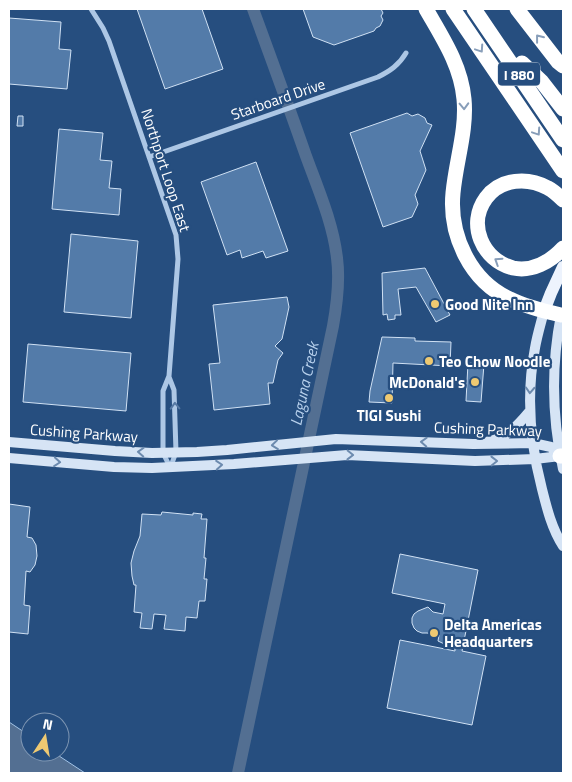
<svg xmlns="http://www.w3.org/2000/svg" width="572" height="782" viewBox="0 0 572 782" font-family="'Titillium Web',sans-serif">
  <rect width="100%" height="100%" fill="#264e7f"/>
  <path fill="#536f92" stroke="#a1c2e6" d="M9,722L30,736V752H53L85,773H9Z"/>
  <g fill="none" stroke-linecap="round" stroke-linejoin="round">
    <path stroke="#536f92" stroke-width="12" d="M238,773L333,326C337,304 340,281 337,258C333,223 318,189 306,156C289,107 271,58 253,9"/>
  </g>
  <path fill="#537ba9" stroke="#d0e1f4" d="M137,9H202L223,69L165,89Z
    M303,9H381L383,13L381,16L383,20L380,26L376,28L374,31L334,45L313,37Z
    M9,18L61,22L59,49L71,50L67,89L9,84Z
    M407,113L412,116L418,114L425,118L427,123L432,125L420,151L426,170L415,195L418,204L412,217L383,227L350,133Z
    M18,116H23V126H17Z
    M59,129L103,133L100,160L112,161L109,188L121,189L119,215L52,209Z
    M256,162L288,251L266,258L263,251L242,258L240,250L227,255L201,182Z
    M71,234L138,241L131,318L64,312Z
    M425,268L450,315L436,322L416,287L398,289L401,315H395V319L388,320L387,314L383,315L382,273Z
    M287,297L289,307L282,339L275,346L283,353L278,360L273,383H268L270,404L214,410L209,364L220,363L213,305Z
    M382,337L415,338V341L451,342L450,366L393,363L392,403L369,402L370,391Z
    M28,344L131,353L126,411L23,402Z
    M468,363L484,364L481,402L466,401Z
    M9,504L30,507L27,537L32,538L36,545L37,556L35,565L30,572L26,571L24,605L30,606L28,634L9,632Z
    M162,512L193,515V513L202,514L201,519H207L204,558H206L204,579H207L205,601H199L197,618L186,617L185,631L164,629L166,615L154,614L152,629L140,628L142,613L134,612L136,585H134L132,576L131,563L134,551L140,536L142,514L161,515Z
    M400,554L478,570L462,651L486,656L472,725L387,708L400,640L455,651V649L438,641L439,635L427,633H422L417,631L414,628L412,623V618L414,614L418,611L428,607L433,612L443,614L445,604L392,593Z"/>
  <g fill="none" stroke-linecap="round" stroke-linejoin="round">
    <path stroke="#adc7e5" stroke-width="5" d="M91,9L103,28L109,41L176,235L178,259L169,376L163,391V453L170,467
      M149,157L378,77C390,71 399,65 406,53
      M169,377L174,390L176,452L171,466"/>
    <path stroke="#d6e4f5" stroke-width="10" d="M544,311C541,323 537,336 535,348C526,395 530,443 542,489C547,509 552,529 563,546
      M561,315C551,366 552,418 563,469
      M489,441C507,438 518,425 529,412
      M9,442L115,451L152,453L197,452L227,450L336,439L473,444L533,443L551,447L560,456
      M9,458L114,467L152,468L234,464L347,455L475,461L535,459L560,456"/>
    <path stroke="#edf3fd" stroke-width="12" d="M544,311L551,293L563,267"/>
    <path stroke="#fff" stroke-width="15" d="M426,9C442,37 461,65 464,99C467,130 456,161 453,193C449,235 470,281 510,299C526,307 543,311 561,315
      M453,9L563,171
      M474,9L563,140
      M517,9L558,62L563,66
      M522,63L542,82L563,109
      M563,200C559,196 554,191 548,188C528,177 501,178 486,198C467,224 482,260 513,268C532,272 550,262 563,248
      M560,456H563"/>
  </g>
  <defs><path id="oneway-chevron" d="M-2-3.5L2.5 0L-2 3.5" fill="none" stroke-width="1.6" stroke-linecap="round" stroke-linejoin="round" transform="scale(1.25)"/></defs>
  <g stroke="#889eb9">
    <use href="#oneway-chevron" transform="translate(539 38) rotate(-128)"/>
    <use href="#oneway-chevron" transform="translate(480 49) rotate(56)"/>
    <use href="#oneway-chevron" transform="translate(464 106) rotate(88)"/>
    <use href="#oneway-chevron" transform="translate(537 132) rotate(56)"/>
    <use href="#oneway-chevron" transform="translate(498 261) rotate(-147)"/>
  </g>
  <g stroke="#6c8aae">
    <use href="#oneway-chevron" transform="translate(530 390) rotate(93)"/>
    <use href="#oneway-chevron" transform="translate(424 442) rotate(-177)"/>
    <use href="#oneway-chevron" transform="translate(275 445) rotate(174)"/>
    <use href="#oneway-chevron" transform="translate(141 452) rotate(-177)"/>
    <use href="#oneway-chevron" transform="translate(350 455) rotate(1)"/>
    <use href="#oneway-chevron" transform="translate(494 461) rotate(-1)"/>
    <use href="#oneway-chevron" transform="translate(57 462) rotate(5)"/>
    <use href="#oneway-chevron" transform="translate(219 465) rotate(-4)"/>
  </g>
  <use stroke="#5578a3" href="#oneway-chevron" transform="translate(175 406) rotate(-92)"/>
  <g fill="#eec972" stroke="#264e7f" stroke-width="2">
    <circle cx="435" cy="304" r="5"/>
    <circle cx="429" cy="361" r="5"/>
    <circle cx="475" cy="382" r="5"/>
    <circle cx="389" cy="398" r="5"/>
    <circle cx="434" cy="633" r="5"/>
  </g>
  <g text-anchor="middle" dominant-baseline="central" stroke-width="4.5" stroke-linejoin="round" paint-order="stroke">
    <rect fill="#264e7f" stroke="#becad9" stroke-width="1" x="498" y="62.5" width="42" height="23" rx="4"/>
    <g font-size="14" font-weight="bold" fill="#fff">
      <text x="519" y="74">I 880</text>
    </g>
    <g font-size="15" fill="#fff" stroke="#264e7f">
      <text transform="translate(278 99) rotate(-19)">Starboard Drive</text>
      <text transform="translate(166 170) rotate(72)">Northport Loop East</text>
      <text transform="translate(488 429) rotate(2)">Cushing Parkway</text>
      <text transform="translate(84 433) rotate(4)">Cushing Parkway</text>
    </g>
    <g font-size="15" font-weight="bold" fill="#fff" stroke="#264e7f" text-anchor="start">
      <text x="445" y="304">Good Nite Inn</text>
      <text x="439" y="361">Teo Chow Noodle</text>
      <text x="465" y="382" text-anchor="end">McDonald's</text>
      <text x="389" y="415" text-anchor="middle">TIGI Sushi</text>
      <text x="444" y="624">Delta Americas<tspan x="444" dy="17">Headquarters</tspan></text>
    </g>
    <g font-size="16" font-style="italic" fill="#b8d1ed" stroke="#264e7f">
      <text transform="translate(304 384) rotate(-78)">Laguna Creek</text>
    </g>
  </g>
  <rect width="572" height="782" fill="none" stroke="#ffffff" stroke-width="20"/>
  <g transform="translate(45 737) rotate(12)"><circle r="24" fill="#264e7f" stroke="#7d95b2"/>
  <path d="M0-4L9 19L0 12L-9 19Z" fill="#eec972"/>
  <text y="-8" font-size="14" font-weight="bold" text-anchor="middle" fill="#ffffff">N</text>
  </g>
</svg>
